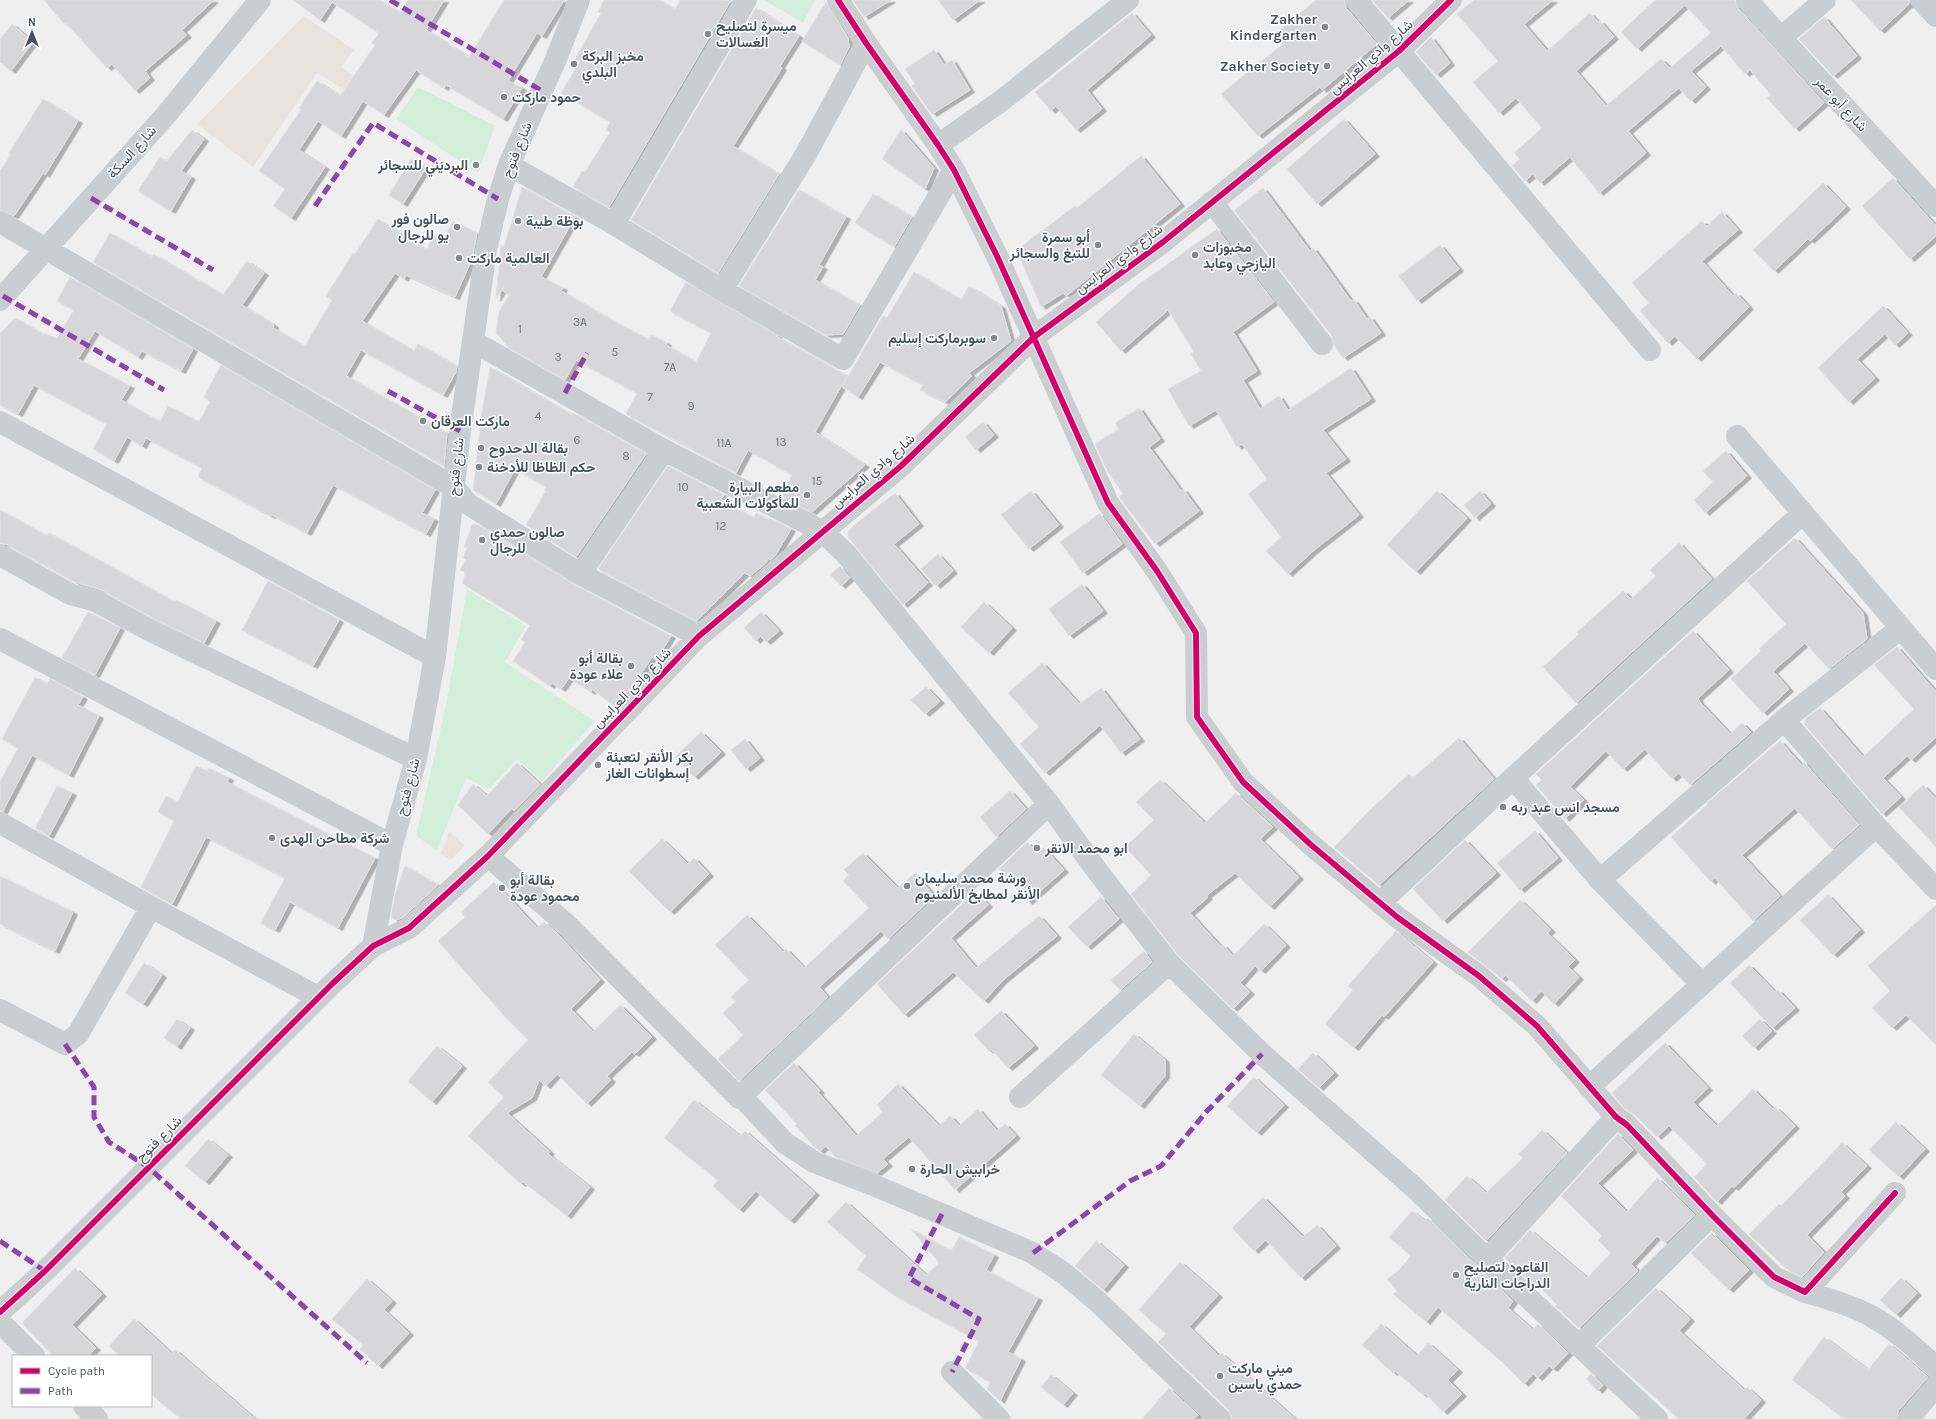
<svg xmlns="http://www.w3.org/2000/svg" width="1936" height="1419" viewBox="0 0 1936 1419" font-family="Karla,Vazirmatn,sans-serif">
  <defs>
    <filter id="shadow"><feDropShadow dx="4.5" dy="2.5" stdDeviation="0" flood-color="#0004"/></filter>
  </defs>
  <rect width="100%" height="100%" fill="#f0efef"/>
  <path fill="#d3efdc" d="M764,0H815L803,23Z
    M418,87L495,126L478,173L396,119Z
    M467,589L526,626L505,662L595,721L542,781L517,759L489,789L466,778L437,850L416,836L446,705Z"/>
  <path fill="#e7e4de" d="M304,16L354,50L341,67L354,76L345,90L317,73L253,167L197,124Z
    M449,831L465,846L450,860L441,854Z"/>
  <path fill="#d7d7d9" stroke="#e1e1e2" filter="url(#shadow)" d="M44,0H214L182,30L187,35L145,71L150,78L135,91L112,64L107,68L66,23L64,24Z
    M293,0H379L400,13L408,0H444L426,30L469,57L504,0H564L542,36L537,33L508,81L522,88L503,119L446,85L444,88L416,70L384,115L363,101L341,136L318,121L299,150L325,167L291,218L273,206L285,189L259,171L301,110L299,108L317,81L340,96L375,45L372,43L379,33L332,2L320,20Z
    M604,0H659L675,9L680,0H731L609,207L573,187L582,171L585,172L610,132L606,130L610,122L561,93L580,61L575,59L601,13L598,12Z
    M853,0H891L864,17Z
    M938,0H980L953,20Z
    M1316,0H1344L1346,8L1377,44L1322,90L1320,87L1258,136L1221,94L1283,44L1275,34Z
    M1372,0H1409L1388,18Z
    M1474,0H1553L1524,24L1547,51L1590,13L1598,22L1600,21L1614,37L1576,71L1606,106L1661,59L1670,68L1711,33L1685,5L1637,49L1621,32L1655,0H1735L1738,8L1824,103L1795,129L1767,98L1771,95L1750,70L1745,74L1721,46L1691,71L1706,87L1691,101L1679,88L1628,131L1646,153L1599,193L1570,157L1540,183L1533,174L1525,181L1512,166L1520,159L1514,153L1542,128L1516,98L1499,113L1473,82L1498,61L1457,14Z
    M1851,0H1909V4L1880,31Z
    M826,2L848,38L849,47L840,65L802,41Z
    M756,8L799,36L780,66L782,68L733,146L779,174L718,273L631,220Z
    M1132,13L1151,35L1087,90L1102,109L1076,130L1056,106L1051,111L1035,92Z
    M1824,17L1857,56L1833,76L1799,39Z
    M12,24L33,42L11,71L0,62V39Z
    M1431,37L1450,63L1436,75L1416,52Z
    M934,50L944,65L952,60L970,90L932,114L912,86L915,84L905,69Z
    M43,99L78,121L45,175L43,173L14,216L0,210V171L11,154L9,153Z
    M1344,119L1375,154L1317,204L1287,169Z
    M192,130L204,139L181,171L191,177L171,211L138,191L160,157L167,161Z
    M901,130L934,168L925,189L882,159Z
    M1141,156L1180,204L1066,296L1063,293L1041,307L1018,253L1022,246L1075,206L1077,208Z
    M411,159L426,168L403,204L389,195Z
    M1893,178L1936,226V236L1910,259L1862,206Z
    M1823,183L1846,207L1810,241L1808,239L1774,271L1753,250Z
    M522,187L575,217L541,277L563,288L561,291L617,323L649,340L651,335L667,343L666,345L696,362L711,333L670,311L686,282L778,336H776L847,376L815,432L865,465L812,512L781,496L792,475L748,450L736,473L626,414L637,393L576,360L565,380L509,348L496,333L499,312L509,295L503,291L504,286L496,299L501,245L504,247Z
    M1263,188L1310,251L1313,248L1351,301L1354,300L1367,319L1370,317L1381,333L1343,358L1334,345L1332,336L1234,210Z
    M799,190L846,217L819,265L823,267L815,280L860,305L843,334L826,335L739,286Z
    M873,194L912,217L894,247L855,223Z
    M1722,212L1738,230L1702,261L1733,296L1736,293L1749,307L1697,359L1675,336L1668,343L1640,311L1649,303L1632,283L1702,221L1707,226Z
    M378,219L427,250L433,234L444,239L453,221L477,233L472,259L455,297L406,275L404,279L395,273L362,321L414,351L418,344L457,366L456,372L443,395L361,350L346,376L447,433L444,466L93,262L110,233L152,257L153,254L223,295L247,261L264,273L242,305L274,325L273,328L305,346L332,300L326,296L353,253L355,254Z
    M1217,229L1274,302L1233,332L1257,371L1243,380L1260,409L1279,396L1288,410L1351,368L1371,399L1323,430L1346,459L1326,473L1359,515L1313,551L1288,574L1266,551L1281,537L1248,494L1267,479L1242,444L1237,447L1216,410L1189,426L1168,389L1201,371L1191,354L1194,352L1168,310L1121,351L1096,322L1138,285Z
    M1440,245L1459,269L1417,301L1399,276Z
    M914,272L961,300L969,286L1001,306L1011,341L969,373L972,376L945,402L920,390L923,385L880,362L858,397L842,387L883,316L887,318Z
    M70,277L193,349L181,371L142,351L138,357L95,331L78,359L130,386L121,400L160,422L168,406L199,422L210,402L204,397L221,365L435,490L422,513L434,519L426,534L333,485L307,533L272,515L271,516L198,477L202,468L146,438L142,446L127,437L114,461L93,449L107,424L34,385L18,414L0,405V333L15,318L44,335L45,333L56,339L74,310L57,301Z
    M1883,306L1908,333L1895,345L1885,334L1857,359L1875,378L1849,402L1818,368Z
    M490,367L572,415L573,413L646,454L576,557L526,525L546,491L544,490L546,487L515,469L496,504L473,490L482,411Z
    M1139,408L1160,439L1149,447L1181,491L1183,489L1199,511L1155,544L1120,498V496L1123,494L1107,470L1095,444L1119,429L1115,423Z
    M983,422L994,435L976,450L965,437Z
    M1726,451L1747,476L1705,513L1694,500L1713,482L1703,471Z
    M668,466L724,495L721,499L753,518L756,513L768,520L769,518L791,529L775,556L770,560L769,558L765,564L750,576L745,573L697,621L598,569Z
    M1031,491L1059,525L1029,549L1001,515Z
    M1437,491L1467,518L1416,572L1387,545Z
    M1480,491L1491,504L1475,518L1464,505Z
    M895,493L919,524L894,544L928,583L903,605L848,537V532L853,526Z
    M0,510L47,536L49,533L175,602L176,600L216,621L204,643L155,619L102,590L75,582L6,544L0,543Z
    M1100,513L1122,544L1083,573L1060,542Z
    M476,524L574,585L671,636L656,660L652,657L632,687L614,706L592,689L591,692L569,678L561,689L552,683L550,686L513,661L525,642L521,640L530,625L462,583L466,572L460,570L466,559L463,558L467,548L464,547L472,525Z
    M1795,538L1863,613L1867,639L1829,669L1805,643L1773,671L1789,689L1763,713L1731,679L1761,651L1759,649L1786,624L1747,581Z
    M1679,543L1712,579L1576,703L1543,667L1579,634L1577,632L1623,591L1631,599L1656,576L1650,570Z
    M938,554L953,571L936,586L921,569Z
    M840,566L850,578L841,586L830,575Z
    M268,581L339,620L313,666L242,630Z
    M1082,584L1103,611L1069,636L1049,609Z
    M984,602L1012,628L989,653L961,627Z
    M88,612L120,628L95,675L62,658Z
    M761,612L779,631L766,642L760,636L756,641L744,628Z
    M1693,631L1729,670L1698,698L1699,701L1730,734L1742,723L1751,732L1690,785L1679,773L1672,779L1645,749L1623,769L1606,751L1570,787L1584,800L1565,819L1536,785L1542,780L1536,774Z
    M1897,647L1936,692V737L1911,760L1907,756L1883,778L1901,797L1882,814L1805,725V719L1820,708L1863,757L1914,709L1874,665Z
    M1042,663L1079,704L1101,688L1140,739L1121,753L1100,725L1045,773L1020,744L1039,727L1008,693Z
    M35,677L47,684L50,679L83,697L78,705L99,716L69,775L32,755L3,811H0V782L18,748L2,739Z
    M926,687L940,701L925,714L911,700Z
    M701,732L721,752L694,777L675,757Z
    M1459,738L1494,779L1379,885L1334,847L1371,809L1409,774L1413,778Z
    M745,739L760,758L746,769L731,750Z
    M1780,741L1803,767V761L1859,825L1832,849L1795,808L1742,855L1780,896L1753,921L1715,878L1711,882L1671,837L1708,804L1707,803Z
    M517,763L540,784L514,811L512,808L488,834L458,805L473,784L487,796Z
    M196,766L207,771L209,768L229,778L227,782L375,858L338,928L290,902L275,930L261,923L285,878L206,837L172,904L141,887L174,821L158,812L166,796L178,802Z
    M1160,780L1205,823L1236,793L1273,827L1260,839L1299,877L1270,907L1235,873L1206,896L1208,897L1190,913L1221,947L1223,945L1233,956L1264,924L1286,945L1261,971L1255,966L1240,983L1250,992L1233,1009L1178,955L1131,894L1151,875L1125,847L1154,820L1136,802Z
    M1923,785L1936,799V847L1899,807Z
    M57,786L72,793L49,836L35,828Z
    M1010,791L1026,809L996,837L980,817Z
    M1535,831L1558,858L1520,890L1497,863Z
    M662,839L688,864L694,858L709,874L670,912L629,871Z
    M1465,840L1496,873L1443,921L1413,889Z
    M1027,842L1037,853L1044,848L1064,870L1028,902L999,869Z
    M863,853L898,888L915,873L934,896L888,939L881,931L819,987L828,997L739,1081L718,1059L743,1035L723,1013L736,1001L731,997L749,980L715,945L747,915L783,952L786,949L804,968L869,908L843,881L849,875L844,870Z
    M405,866L438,885L402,918L396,920L391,917L395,895Z
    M0,876L73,912L55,951L0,924Z
    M494,882L537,928L544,922L557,933L600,980L571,1009L593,1032L620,1005L652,1037L635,1054L632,1052L607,1076L611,1080L587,1104L557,1074L546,1086L539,1080L532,1098L507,1113L550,1152L548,1154L590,1187L567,1216L523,1182L521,1184L468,1136L504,1097L488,1082L528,1040L506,1018L438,941L465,917L461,912Z
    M976,891L988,905L951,938L976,968L1039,916L1057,936L1003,980L984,1001L953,972L904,1015L877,984Z
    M1828,895L1860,930L1833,955L1800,920Z
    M1101,897L1119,919L1087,947L1068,927Z
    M1520,900L1551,930L1547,933L1575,960L1568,967L1579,977L1554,1004L1541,991L1532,1001L1505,975L1502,979L1468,952Z
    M1936,905V1045L1906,1015L1892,1028L1872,1008L1890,991L1868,966Z
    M1396,931L1433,962L1384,1017L1382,1015L1354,1048L1325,1024L1353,990L1348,986Z
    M1144,951L1152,962L1120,990L1111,980Z
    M144,963L162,975L143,1004L125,993Z
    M1749,965L1775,992L1778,990L1795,1008L1772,1028L1730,983Z
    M1001,1011L1034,1046L1008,1068L991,1049L989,1051L974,1035Z
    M177,1019L190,1028L177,1047L164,1038Z
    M1760,1019L1772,1031L1754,1048L1742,1036Z
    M1134,1034L1165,1060V1076L1140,1106L1101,1075Z
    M1665,1043L1708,1088L1693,1102L1717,1126L1753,1089L1773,1109L1775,1107L1795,1126L1734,1188L1732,1186L1717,1202L1694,1177L1707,1164L1669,1126L1657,1137L1636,1116L1624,1108L1612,1093Z
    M437,1046L462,1066L432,1102L408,1081Z
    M1313,1053L1334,1073L1319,1088L1298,1069Z
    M794,1063L820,1091L818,1092L856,1136L883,1112L877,1105L898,1084L939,1126L950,1116L959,1126L978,1109L997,1131L1005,1124L1016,1136L955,1190L909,1137L883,1159L888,1164L877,1173L835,1157L826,1146L820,1151L815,1148L795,1125L797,1124L765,1090Z
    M1254,1077L1284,1105L1257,1133L1227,1106Z
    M694,1100L740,1136L745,1131L815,1193L790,1221L756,1191L739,1210L713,1186L718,1180L664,1138Z
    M1896,1122L1925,1149L1899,1177L1869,1150Z
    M1542,1130L1567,1153L1486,1241L1445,1200L1467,1176L1486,1193L1523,1158L1519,1154Z
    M1618,1134L1633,1150L1598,1183L1627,1212L1657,1178L1695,1215L1665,1243L1657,1236L1631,1264L1638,1271L1579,1328L1555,1306L1557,1305L1546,1293L1531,1281L1530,1282L1505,1258L1530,1230L1587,1278L1611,1253L1598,1240L1602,1236L1561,1196Z
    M208,1139L228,1155L205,1182L185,1166Z
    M1842,1143L1867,1166L1841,1192L1845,1196L1807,1235L1824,1252L1802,1277L1788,1270L1749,1234L1779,1204L1781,1206Z
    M1263,1197L1303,1237L1317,1225L1336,1246L1301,1278L1266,1240L1254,1251L1232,1228Z
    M846,1202L926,1275L939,1263L911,1229L951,1251L959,1237L994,1255L986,1270L1038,1298L1008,1352L1021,1359L1000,1401L987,1389L990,1382L965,1368L979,1341L894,1295L857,1269L866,1256L827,1222Z
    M1412,1211L1425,1221L1428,1218L1513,1301L1508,1308L1533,1330L1538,1324L1568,1353L1553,1369L1549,1366L1538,1378L1533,1374L1524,1384L1502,1362L1438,1307L1426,1322L1393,1294L1397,1291L1387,1279L1398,1271L1411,1256L1389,1237Z
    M1712,1233L1749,1270L1729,1290L1691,1253Z
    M1096,1241L1124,1265L1103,1290L1075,1266Z
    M1180,1262L1218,1295L1189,1327L1219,1356L1221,1353L1295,1419H1233L1229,1410L1158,1342L1166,1334L1139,1310Z
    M75,1268L102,1294L72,1325L96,1348L88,1356H53L22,1323Z
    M1901,1278L1917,1293L1896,1315L1880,1300Z
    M367,1279L392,1301L384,1310L409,1333L378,1366L360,1349L363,1345L332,1319Z
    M1656,1288L1690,1319L1679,1331L1744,1390L1747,1387L1761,1400L1744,1419H1679L1597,1346Z
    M134,1319L172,1354L175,1350L255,1419H181L167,1408L151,1394V1356H120L109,1346Z
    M1381,1324L1417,1356L1428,1343L1458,1370L1448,1380L1462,1394L1443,1412L1425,1393L1423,1395L1395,1371L1393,1373L1362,1345Z
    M1824,1337L1868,1370L1889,1344L1928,1377L1898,1411L1896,1419H1845L1792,1380Z
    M1591,1374L1603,1385L1598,1391L1586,1379Z
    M1051,1375L1073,1393L1063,1405L1041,1387Z
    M1169,1388L1198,1415L1194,1419H1142Z"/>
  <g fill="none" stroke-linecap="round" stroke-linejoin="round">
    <path stroke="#cbced0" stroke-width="22" d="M838,0L866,43L938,145L954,170L997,256L1108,503L1157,571L1196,633L1197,717L1243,782L1310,844L1397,917L1479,976L1537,1026L1616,1117L1627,1125L1712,1215L1774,1277L1805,1292L1895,1193
      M1356,0L1650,350
      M1747,0L1781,38L1936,206
      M1921,0L1936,16
      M1781,38L1825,0
      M938,145L1001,101L1128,0
      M509,165L614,224L722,290L843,359L954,170
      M1212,202L1322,344
      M0,222L454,487L468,504L580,574L699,636
      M614,224L746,0
      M722,290L806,154L866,43
      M0,300L166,115L260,0
      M474,342L664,450L822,531L847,555L1049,804L1098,872L1169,963L1262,1054L1417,1190L1487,1259L1657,1419
      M0,422L435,657
      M1737,436L1936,669
      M0,555L70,594L96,601L149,630L416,759
      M580,574L664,450
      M0,639L392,845
      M1784,720L1876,826L1936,889
      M1513,778L1600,880L1784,720L1901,628
      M0,823L151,907L318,997
      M488,856L566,924L739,1098L742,1097L785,1143L814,1162L871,1184L1033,1253L1065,1274L1097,1301L1220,1419
      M1600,880L1702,984
      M1381,902L1513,778L1803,513
      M373,946L392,845L416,759L435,657L460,431L486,250L498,199L509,165L556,59L579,0
      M0,1010L65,1044L78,1034L151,907
      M1589,1087L1876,826
      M1020,1097L1169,963
      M739,1098L1049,804
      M1487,1259L1616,1117
      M1805,1292C1827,1298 1851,1305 1871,1316C1895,1329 1916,1349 1936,1367
      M0,1312L45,1271L333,983L373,946L409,928L488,856L699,636L901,466L1034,337L1163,242L1399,51L1451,0
      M0,1322L34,1356
      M1579,1346L1712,1215
      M952,1372L999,1419
      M84,1406L97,1419
      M1908,1419L1936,1386"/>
    <path stroke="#8e44ad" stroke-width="5" stroke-dasharray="10 5" stroke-linecap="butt" d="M390,0L542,91
      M91,198L213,270
      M315,206L373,123L498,199
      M3,296L164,390
      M388,391L460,431
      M565,393L587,353
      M65,1044L94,1087V1117L109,1142L148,1167L367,1363
      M942,1214L909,1278L979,1319L952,1372
      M0,1241L45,1271
      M1033,1253L1130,1181L1161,1166L1207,1111L1262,1054"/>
    <defs>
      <path id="cycleway" d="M838,0L866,43L938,145L954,170L997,256L1108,503L1157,571L1196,633L1197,717L1243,782L1310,844L1397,917L1479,976L1537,1026L1616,1117L1627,1125L1712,1215L1774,1277L1805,1292L1895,1193
        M0,1312L45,1271L333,983L373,946L409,928L488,856L699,636L901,466L1034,337L1163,242L1399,51L1451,0"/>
    </defs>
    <use href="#cycleway" stroke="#fff" stroke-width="8"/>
    <use href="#cycleway" stroke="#d6006c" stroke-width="6"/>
  </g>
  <g fill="#82898f" stroke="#fff" stroke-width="1.5">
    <circle cx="1325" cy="27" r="4"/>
    <circle cx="708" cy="34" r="4"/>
    <circle cx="574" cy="64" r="4"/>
    <circle cx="1327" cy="66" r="4"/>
    <circle cx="504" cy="97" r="4"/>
    <circle cx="476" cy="165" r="4"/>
    <circle cx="518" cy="221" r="4"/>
    <circle cx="457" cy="227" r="4"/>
    <circle cx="1098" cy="245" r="4"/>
    <circle cx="1195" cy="255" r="4"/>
    <circle cx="459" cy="258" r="4"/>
    <circle cx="994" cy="338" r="4"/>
    <circle cx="423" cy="421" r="4"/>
    <circle cx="481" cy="448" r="4"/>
    <circle cx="479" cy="467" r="4"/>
    <circle cx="807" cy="495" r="4"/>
    <circle cx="482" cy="540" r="4"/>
    <circle cx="631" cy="666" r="4"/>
    <circle cx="598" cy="765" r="4"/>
    <circle cx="1503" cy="807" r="4"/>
    <circle cx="272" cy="838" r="4"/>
    <circle cx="1037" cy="848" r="4"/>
    <circle cx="907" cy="886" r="4"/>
    <circle cx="502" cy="888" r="4"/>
    <circle cx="912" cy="1169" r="4"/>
    <circle cx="1456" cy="1275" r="4"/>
    <circle cx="1220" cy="1376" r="4"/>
  </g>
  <g text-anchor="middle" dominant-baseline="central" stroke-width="3" stroke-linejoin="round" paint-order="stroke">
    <g font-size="12" fill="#6c757c">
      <text x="580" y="322">3A</text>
      <text x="520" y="329">1</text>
      <text x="615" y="352">5</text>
      <text x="558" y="357">3</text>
      <text x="670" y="367">7A</text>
      <text x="650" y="397">7</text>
      <text x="691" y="406">9</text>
      <text x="538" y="416">4</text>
      <text x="577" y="440">6</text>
      <text x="781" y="442">13</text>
      <text x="724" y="443">11A</text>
      <text x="626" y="456">8</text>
      <text x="817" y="481">15</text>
      <text x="683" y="487">10</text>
      <text x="721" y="526">12</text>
    </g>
    <g font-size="14" font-weight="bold" fill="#46525c" stroke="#fff" text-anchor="start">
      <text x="1317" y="19" text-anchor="end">Zakher<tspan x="1317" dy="16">Kindergarten</tspan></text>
      <text x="716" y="26">ميسرة لتصليح<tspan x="716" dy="16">الغسالات</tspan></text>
      <text x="582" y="56">مخبز البركة<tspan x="582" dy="16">البلدي</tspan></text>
      <text x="1319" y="66" text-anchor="end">Zakher Society</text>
      <text x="512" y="97">حمود ماركت</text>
      <text x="468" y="165" text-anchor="end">البرديني للسجائر</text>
      <text x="449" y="219" text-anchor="end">صالون فور<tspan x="449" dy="16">يو للرجال</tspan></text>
      <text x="526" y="221">بوظة طيبة</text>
      <text x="1090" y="237" text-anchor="end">أبو سمرة<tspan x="1090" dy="16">للتبغ والسجائر</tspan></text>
      <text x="1203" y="247">مخبوزات<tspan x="1203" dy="16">اليازجي وعابد</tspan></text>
      <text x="467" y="258">العالمية ماركت</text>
      <text x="986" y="338" text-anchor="end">سوبرماركت إسليم</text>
      <text x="431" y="421">ماركت العرقان</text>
      <text x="489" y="448">بقالة الدحدوح</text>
      <text x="487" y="467">حكم الظاظا للأدخنة</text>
      <text x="799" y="487" text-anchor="end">مطعم البيارة<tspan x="799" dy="16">للمأكولات الشعبية</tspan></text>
      <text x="490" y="532">صالون حمدي<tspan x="490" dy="16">للرجال</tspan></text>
      <text x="623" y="658" text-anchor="end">بقالة أبو<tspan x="623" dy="16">علاء عودة</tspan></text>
      <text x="606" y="757">بكر الأنقر لتعبئة<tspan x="606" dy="16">إسطوانات الغاز</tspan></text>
      <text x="1511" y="807">مسجد انس عبد ربه</text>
      <text x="280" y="838">شركة مطاحن الهدى</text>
      <text x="1045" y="848">ابو محمد الانقر</text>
      <text x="915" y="878">ورشة محمد سليمان<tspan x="915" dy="16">الأنقر لمطابخ الألمنيوم</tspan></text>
      <text x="510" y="880">بقالة أبو<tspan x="510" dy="16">محمود عودة</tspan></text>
      <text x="920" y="1169">خرابيش الحارة</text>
      <text x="1464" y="1267">القاعود لتصليح<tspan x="1464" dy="16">الدراجات النارية</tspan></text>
      <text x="1228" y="1368">ميني ماركت<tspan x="1228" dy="16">حمدي ياسين</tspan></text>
    </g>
    <g font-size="14" fill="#46525c" stroke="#fff">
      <text transform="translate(1371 57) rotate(-41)">شارع وادي العرايس</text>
      <text transform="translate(1841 104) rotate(47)">شارع أبو عمر</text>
      <text transform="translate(517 150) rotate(-68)">شارع فتوح</text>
      <text transform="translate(132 152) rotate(-48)">شارع السكة</text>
      <text transform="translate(1119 259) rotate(-37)">شارع وادي العرايس</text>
      <text transform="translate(456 467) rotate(-84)">شارع فتوح</text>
      <text transform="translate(873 471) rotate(-41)">شارع وادي العرايس</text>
      <text transform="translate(632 688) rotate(-46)">شارع وادي العرايس</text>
      <text transform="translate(408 787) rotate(-75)">شارع فتوح</text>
      <text transform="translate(159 1139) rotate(-45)">شارع فتوح</text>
    </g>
  </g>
  <rect x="12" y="1355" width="140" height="52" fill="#ffffff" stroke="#b5babe"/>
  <rect x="20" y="1368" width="20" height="6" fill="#d6006c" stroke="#b5babe"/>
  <text x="48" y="1375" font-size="12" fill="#46525c">Cycle path</text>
  <rect x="20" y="1388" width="20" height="6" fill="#8e44ad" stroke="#b5babe"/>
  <text x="48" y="1395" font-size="12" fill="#46525c">Path</text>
  <g transform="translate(32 32)" stroke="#ffffff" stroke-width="3" paint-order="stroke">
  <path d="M0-3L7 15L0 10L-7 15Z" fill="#46525c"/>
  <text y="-6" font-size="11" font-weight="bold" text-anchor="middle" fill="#46525c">N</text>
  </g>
</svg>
